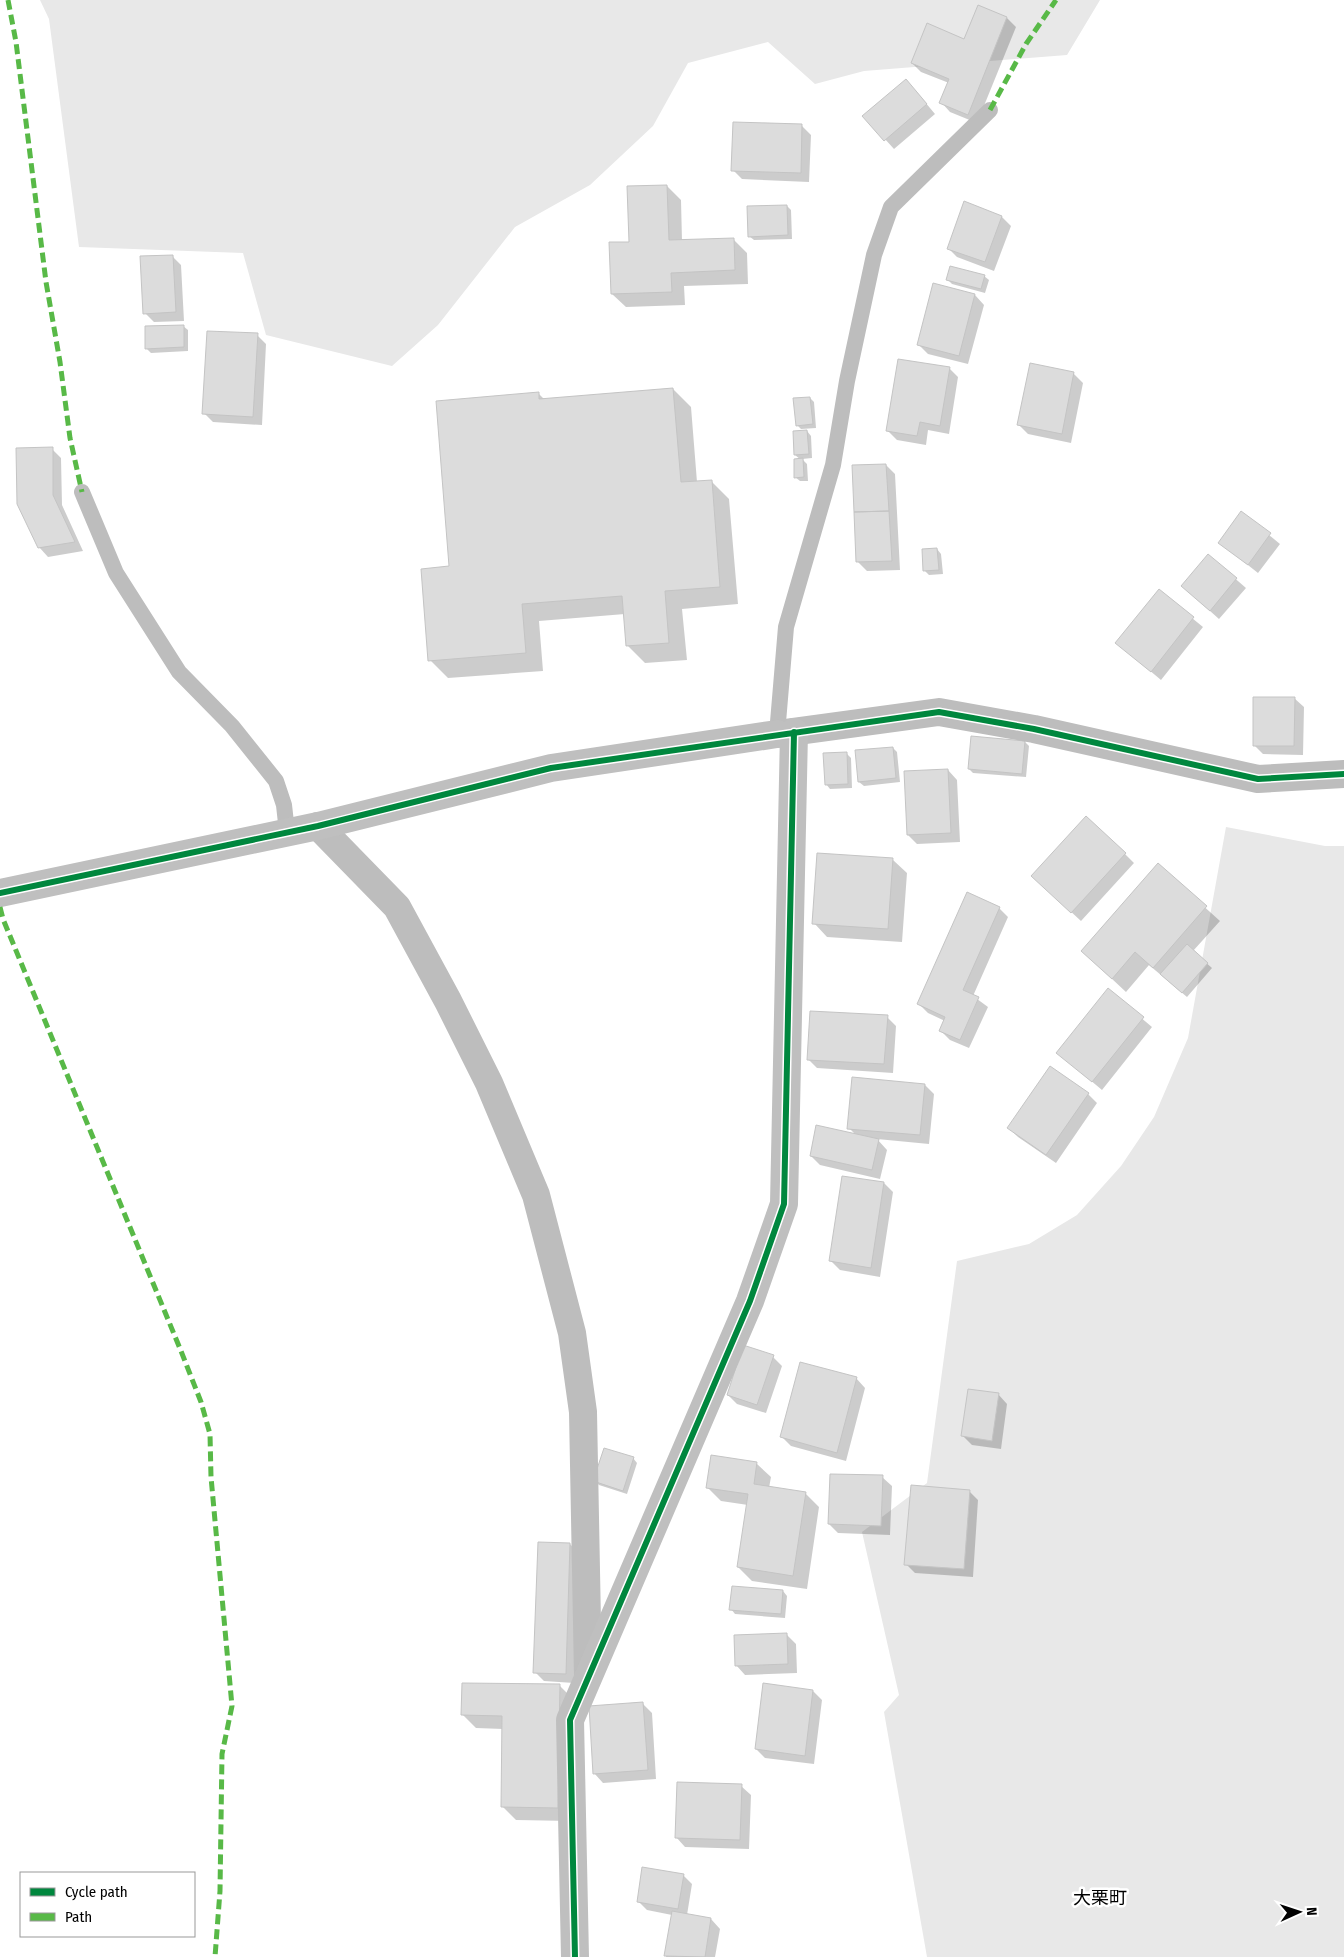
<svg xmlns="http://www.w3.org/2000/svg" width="1344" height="1957" viewBox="0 0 1344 1957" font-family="'Fira Sans Condensed','Noto Sans JP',sans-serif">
  <rect width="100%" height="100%" fill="#fff"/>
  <path fill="#e8e8e8" d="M40,0H1100L1067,55L864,71L815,84L768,42L688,63L653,126L590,185L515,227L438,325L392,366L266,335L243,253L79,247L49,19Z
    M1226,827L1325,846H1344V1957H927L884,1712L899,1695L862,1532L927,1483L957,1261L1029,1244L1077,1215L1121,1166L1154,1117L1188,1038Z"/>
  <path fill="#0003" d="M979,6L1007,18L1016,27L977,123L950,112L941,102L949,83L921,72L912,63L965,40Z
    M915,90L935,114L894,149L864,116Z
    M802,126L811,135L809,182L742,179L733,170Z
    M667,186L681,200L682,241L733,239L747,253L748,284L684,286L685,305L626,307L612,294L630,243Z
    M787,206L791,210L792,239L754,240L749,236Z
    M1002,217L1011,226L994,271L957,257L948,248Z
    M172,256L181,265L184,321L154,322L145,313Z
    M984,276L989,280L985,293L952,284L948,280Z
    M975,295L984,305L968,364L928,354L919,345Z
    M183,326L188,330V351L151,353L146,348Z
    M257,335L266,344L262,425L213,422L204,413Z
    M949,368L958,377L949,434L928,430L926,445L897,440L888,431Z
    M1073,373L1083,383L1071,443L1028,434L1019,425Z
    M673,389L691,407L697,482L711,481L729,499L738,604L682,609L687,660L645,663L627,645L625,614L539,621L543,671L448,678L430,660L450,567L539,394L545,400Z
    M810,398L814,402L816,428L801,429L797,425Z
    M807,431L811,436L812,458L802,459L807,464L808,481H800L795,477L801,460L795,455Z
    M52,449L61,458L62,505L83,551L48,557L39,547Z
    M886,465L895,474L900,570L867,571L858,562Z
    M1242,513L1280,544L1258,573L1220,543Z
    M937,549L941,554L943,574L929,575L924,570Z
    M1208,555L1246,588L1219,619L1182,586Z
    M1159,591L1203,627L1161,680L1117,643Z
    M1294,698L1304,707L1303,755L1263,754L1254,745Z
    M1025,742L1029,746L1026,777L973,773L969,769Z
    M893,748L897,752L900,782L864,786L859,782Z
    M847,754L851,758L852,788L830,789L826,784Z
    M948,770L957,780L960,842L917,844L908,835Z
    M1125,854L1134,863L1081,921L1042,885Z
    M893,860L907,873L902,942L827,937L814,923Z
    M1158,865L1220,921L1193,951L1212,968L1187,997L1149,965L1126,992L1082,951Z
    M999,908L1008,917L973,996L988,1007L969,1048L950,1040L941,1031L945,1021L928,1013L919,1004Z
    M1108,990L1152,1027L1102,1090L1058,1053Z
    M887,1017L896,1026L893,1073L817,1068L808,1059Z
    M925,1085L934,1094L929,1144L877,1139L887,1150L880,1179L820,1165L811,1156L856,1135L849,1128Z
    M1088,1094L1097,1103L1056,1163L1018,1137L1009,1128Z
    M884,1183L893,1192L880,1277L840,1270L831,1261Z
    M773,1357L782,1366L766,1413L737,1404L728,1395Z
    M856,1378L865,1388L846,1461L791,1446L782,1437Z
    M998,1394L1007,1404L1001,1449L972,1445L962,1435Z
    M712,1457L757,1464L771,1477L769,1488L805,1493L819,1507L807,1589L752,1581L738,1567L748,1505L721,1501L708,1488Z
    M633,1458L637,1463L627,1494L599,1485L595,1481Z
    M882,1477L892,1486L890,1535L838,1533L829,1524Z
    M969,1491L978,1500L973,1577L915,1573L906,1564Z
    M570,1544L579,1554L574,1683L544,1681L535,1672Z
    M783,1591L787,1596L785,1618L735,1614L731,1609Z
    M787,1635L796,1644L797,1673L745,1675L736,1665Z
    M559,1685L573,1699L571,1821L516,1820L502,1806L503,1729L476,1728L462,1714Z
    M813,1691L822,1700L814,1764L765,1758L756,1749Z
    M642,1703L652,1713L656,1779L603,1783L594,1773Z
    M741,1786L751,1795L749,1849L685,1847L676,1837Z
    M683,1875L692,1884L687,1915L711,1919L720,1929L715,1957H666L672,1915L647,1910L638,1901Z"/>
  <path fill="#dcdcdc" stroke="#c4c4c4" d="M978,5L1007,17L968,115L939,103L949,79L911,63L927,23L964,39Z
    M906,79L927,104L884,141L862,116Z
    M733,122L802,124L801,173L731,171Z
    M667,185L669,240L734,238L735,270L671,273L672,292L611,294L609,242H629L627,186Z
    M964,201L1002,216L985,262L947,249Z
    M787,205L788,235L748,237L747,206Z
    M173,255L176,312L143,314L140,256Z
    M950,266L985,275L981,289L946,280Z
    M933,283L975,294L959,356L917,345Z
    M184,325V347L145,349V326Z
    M207,331L258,333L253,417L202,414Z
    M898,359L950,367L940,426L920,422L917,436L886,431Z
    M1030,363L1074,372L1062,434L1017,425Z
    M673,388L681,482L712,480L720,587L665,591L669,643L626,646L622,596L522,604L526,653L428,661L421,569L449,566L436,401L539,392V399Z
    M810,397L813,424L796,426L793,398Z
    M807,430L809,454L794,455L793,431Z
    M53,447V495L75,542L38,548L17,504L16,448Z
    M803,458L804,477L794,478V459Z
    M886,464L889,511L854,512L852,465Z
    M889,511L892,561L856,562L854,512Z
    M1241,511L1271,533L1248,565L1218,543Z
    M937,548L939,570L923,571L922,549Z
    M1208,554L1237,578L1210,611L1181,586Z
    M1159,589L1194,617L1151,672L1115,643Z
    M1253,697H1295L1294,746H1253Z
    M971,736L1025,741L1022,774L968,769Z
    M893,747L896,778L858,782L855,750Z
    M847,752L848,784L825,785L823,753Z
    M948,769L951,833L907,835L904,771Z
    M1086,816L1126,853L1071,913L1031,876Z
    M817,853L893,858L888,929L812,924Z
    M1158,863L1207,906L1153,968L1135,952L1112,979L1081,951Z
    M967,892L1000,907L963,990L979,997L960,1040L939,1031L945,1017L917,1004Z
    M1187,944L1208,963L1182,993L1160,974Z
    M1108,988L1144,1017L1092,1082L1056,1053Z
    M810,1011L888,1015L884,1064L807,1060Z
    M1050,1066L1089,1093L1046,1155L1007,1128Z
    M852,1077L925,1084L920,1135L847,1129Z
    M816,1125L879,1139L872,1170L810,1156Z
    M842,1176L884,1182L871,1268L829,1261Z
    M743,1345L774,1355L757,1405L727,1395Z
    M800,1362L857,1377L837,1453L780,1437Z
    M968,1389L999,1393L992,1441L961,1436Z
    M604,1448L634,1457L623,1491L593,1481Z
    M711,1455L757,1462L754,1484L806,1492L793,1576L737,1567L748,1494L706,1488Z
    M830,1474L883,1475L881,1526L828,1524Z
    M911,1485L970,1490L964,1569L904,1565Z
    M538,1542L570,1543L566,1674L533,1673Z
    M732,1586L783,1590L781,1614L729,1610Z
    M787,1633L788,1664L735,1666L734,1635Z
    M462,1683L560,1684L558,1808L501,1807L502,1716L461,1715Z
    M763,1683L813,1690L805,1756L755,1749Z
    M643,1702L648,1770L593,1774L589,1706Z
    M677,1782L742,1784L740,1840L675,1838Z
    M642,1867L684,1874L678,1909L637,1902Z
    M672,1911L711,1918L705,1957L664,1956Z"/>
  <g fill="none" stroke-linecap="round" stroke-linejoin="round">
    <path stroke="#bdbdbd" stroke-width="16" d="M82,492L116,573L179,672L232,726L276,781L284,805L287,832
      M777,734L786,627L833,465L847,381L874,255L891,207L990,110"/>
    <path stroke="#bdbdbd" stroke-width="28" d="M777,734L939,712L1034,729L1258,779L1344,774
      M318,826L397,907L448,1001L489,1083L536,1195L572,1333L583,1412L588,1676"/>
    <path stroke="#bfbfbf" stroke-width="28" d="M0,893L318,826L551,768L777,734
      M575,1957L570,1720L750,1301L784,1204L794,732"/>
    <path stroke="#58b947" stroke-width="5" stroke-dasharray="10 5" stroke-linecap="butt" d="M8,0L16,42L46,282L60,362L70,438L82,492
      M990,110L1026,44L1056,0
      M0,907L3,919L181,1351L201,1402L210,1434L211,1477L232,1706L222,1754L220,1891L215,1957"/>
    <defs>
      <path id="cycleway" d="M0,893L318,826L551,768L939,712L1034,729L1258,779L1344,774
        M575,1957L570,1720L750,1301L784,1204L794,732"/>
    </defs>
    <use href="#cycleway" stroke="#fff" stroke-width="9"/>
    <use href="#cycleway" stroke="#00873e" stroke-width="6"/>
  </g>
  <g text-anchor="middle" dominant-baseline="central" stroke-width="5" stroke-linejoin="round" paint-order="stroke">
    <g font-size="18" fill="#000" stroke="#fff">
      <text x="1100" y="1898">大栗町</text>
    </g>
  </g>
  <rect x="20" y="1872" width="175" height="65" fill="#ffffff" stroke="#999999"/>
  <rect x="30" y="1888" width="25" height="8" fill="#00873e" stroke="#999999"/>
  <text x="65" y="1897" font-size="15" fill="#000000">Cycle path</text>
  <rect x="30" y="1913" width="25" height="8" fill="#58b947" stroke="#999999"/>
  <text x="65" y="1922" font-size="15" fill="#000000">Path</text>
  <g transform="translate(1299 1912) rotate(87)" stroke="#ffffff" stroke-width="4" paint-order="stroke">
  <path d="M0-4L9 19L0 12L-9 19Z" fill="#000000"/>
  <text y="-8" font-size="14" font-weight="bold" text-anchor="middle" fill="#000000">N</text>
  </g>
</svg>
